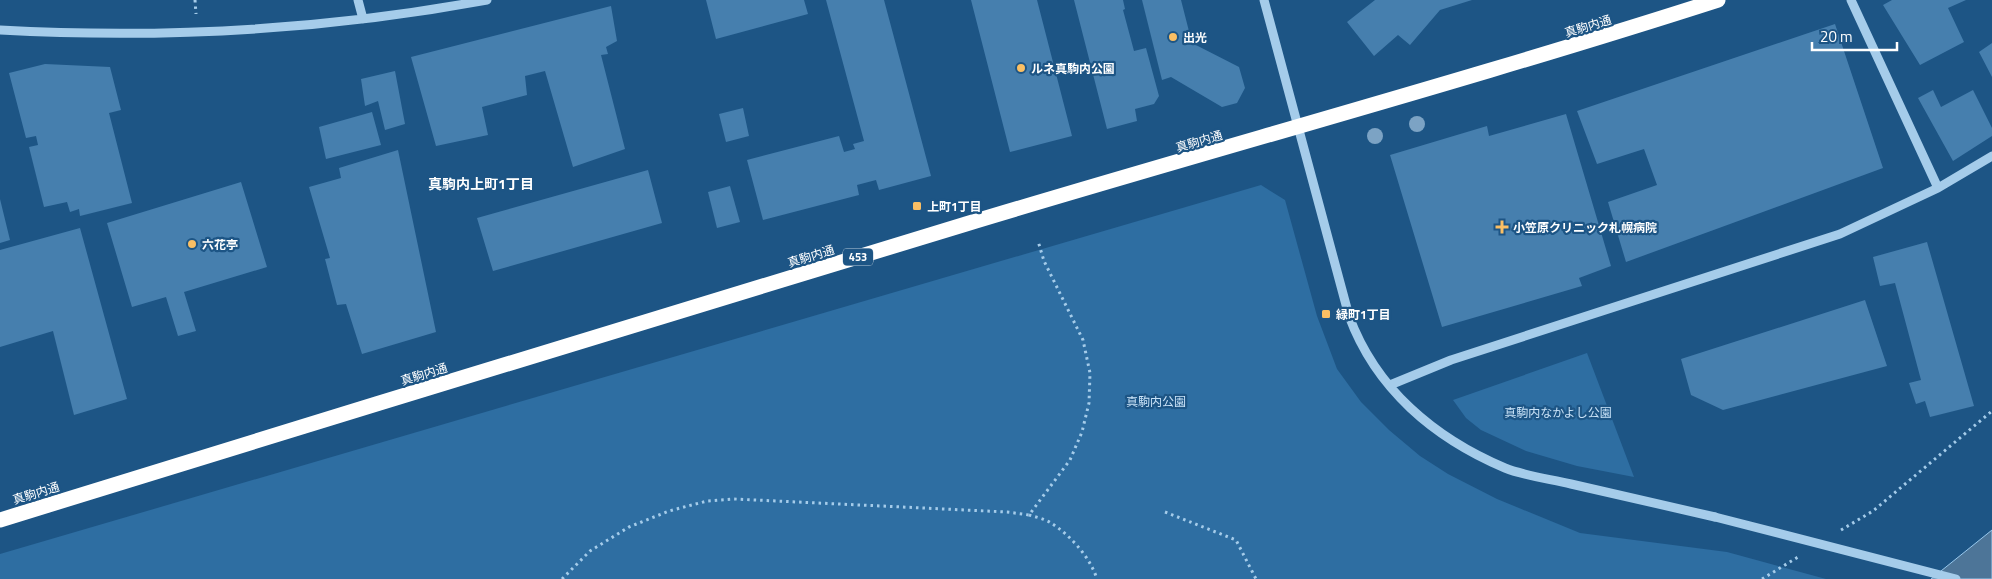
<svg xmlns="http://www.w3.org/2000/svg" width="1992" height="579" viewBox="0 0 1992 579" font-family="'Titillium Web','Noto Sans JP',sans-serif">
  <rect width="100%" height="100%" fill="#1d5585"/>
  <path fill="#2e6ea2" d="M1261,185L1285,200L1317,316L1337,369L1361,402L1389,430L1420,456L1448,474L1497,499L1580,533L1727,552L1826,579H0V554Z
    M1587,353L1634,477L1577,466L1526,451L1481,430L1466,418L1453,400Z"/>
  <path fill="#4d7598" stroke="#98c8ec" d="M1992,530V579H1931Z"/>
  <path fill="#467fae" d="M706,0H804L808,14L716,39Z
    M826,0H884L931,176L879,190L876,180L857,185L859,195L763,220L747,160L839,136L844,152L855,149L853,144L864,141Z
    M971,0H1037L1072,136L1010,152Z
    M1074,0H1123L1125,9L1123,10L1134,51L1146,48L1159,96L1154,104L1135,109L1137,121L1107,129Z
    M1142,0H1181L1192,43L1239,67L1245,88L1237,103L1222,107L1171,77L1162,80Z
    M1375,0H1472L1440,10L1410,45L1398,35L1374,56L1347,22Z
    M1892,0H1966L1948,8L1964,42L1920,65L1883,5Z
    M611,6L617,41L606,47L608,54L601,55L625,149L573,167L545,71L525,76L527,95L482,107L488,135L436,146L411,57Z
    M1835,24L1883,168L1626,262L1608,202L1657,185L1644,149L1597,164L1577,111Z
    M1992,43V77L1979,52Z
    M45,64L110,67L121,110L109,113L132,203L80,216L79,209L70,212L67,202L44,207L29,147L38,145L36,136L26,138L9,73Z
    M395,71L405,124L385,130L378,101L365,106L361,79Z
    M1933,90L1941,107L1973,90L1992,128V136L1953,161L1918,98Z
    M743,108L749,136L726,142L719,114Z
    M372,112L381,145L326,159L319,127Z
    M1566,114L1611,266L1579,278L1582,286L1442,327L1390,155L1487,126L1489,136Z
    M398,150L436,332L362,354L346,304L337,305L325,259L330,258L309,187L341,178L339,168Z
    M648,170L662,223L493,271L477,218Z
    M241,182L267,267L184,292L196,331L178,336L166,297L132,307L107,223Z
    M730,186L740,222L717,228L708,192Z
    M0,199L10,240L0,243Z
    M80,228L127,399L74,415L53,331L0,347V250Z
    M1927,242L1974,406L1930,417L1925,401L1916,404L1909,383L1921,380L1895,283L1880,286L1873,257Z
    M1865,300L1887,366L1723,410L1691,395L1681,359Z"/>
  <g fill="none" stroke-linecap="round" stroke-linejoin="round">
    <path stroke="#a5ccea" stroke-width="3" stroke-dasharray="2.5 4" stroke-linecap="butt" d="M195,0L196,14
      M1165,512L1236,540L1256,579
      M1029,515C1036,517 1045,519 1051,523C1070,535 1090,557 1097,579
      M1841,530L1873,511L1992,411
      M562,579L590,551L629,527L669,511L707,501L734,499L1007,512L1029,515L1070,460L1082,432L1089,403L1090,373L1083,340L1044,261L1038,241
      M1762,579L1798,557"/>
    <path stroke="#a5ccea" stroke-width="9" d="M358,0L363,19
      M1264,0L1349,316C1376,389 1434,438 1505,468C1525,476 1550,479 1571,484C1619,495 1667,506 1715,517
      M1851,0L1938,188
      M0,30C163,39 326,30 487,0
      M1390,385L1451,360L1840,234L1938,188L1992,156"/>
    <path stroke="#fff" stroke-width="15" d="M0,520C322,421 643,321 966,224C1217,148 1469,80 1718,0"/>
    <path stroke="#a5ccea" stroke-width="9" d="M1715,517L1956,579"/>
  </g>
  <g fill="#7ca3c4">
    <circle cx="1417" cy="124" r="8"/>
    <circle cx="1375" cy="136" r="8"/>
  </g>
  <g fill="#fabf64" stroke="#1d5585" stroke-width="2">
    <circle cx="1173" cy="37" r="5"/>
    <circle cx="1021" cy="68" r="5"/>
    <rect x="912" y="201" width="10" height="10" rx="2.5"/>
    <path d="M1499.5 219.5h5v5h5v5h-5v5h-5v-5h-5v-5h5z"/>
    <circle cx="192" cy="244" r="5"/>
    <rect x="1321" y="309" width="10" height="10" rx="2.5"/>
  </g>
  <g text-anchor="middle" dominant-baseline="central" stroke-width="4.5" stroke-linejoin="round" paint-order="stroke">
    <rect fill="#1d5585" stroke="#bbccda" stroke-width="1" x="843" y="248.5" width="30" height="17" rx="4"/>
    <g font-size="11" font-weight="bold" fill="#fff">
      <text x="858" y="257">453</text>
    </g>
    <g font-size="12" fill="#fff" stroke="#1d5585">
      <text transform="translate(1588 26) rotate(-17)">真駒内通</text>
      <text transform="translate(1199 141) rotate(-16)">真駒内通</text>
      <text transform="translate(811 256) rotate(-17)">真駒内通</text>
      <text transform="translate(424 374) rotate(-17)">真駒内通</text>
      <text transform="translate(36 493) rotate(-17)">真駒内通</text>
    </g>
    <g font-size="12" font-weight="bold" fill="#fff" stroke="#1d5585" text-anchor="start">
      <text x="1183" y="37">出光</text>
      <text x="1031" y="68">ルネ真駒内公園</text>
      <text x="927" y="206">上町1丁目</text>
      <text x="1513" y="227">小笠原クリニック札幌病院</text>
      <text x="202" y="244">六花亭</text>
      <text x="1336" y="314">緑町1丁目</text>
    </g>
    <g font-size="12" fill="#cae3f8" stroke="#1d5585">
      <text x="1156" y="401">真駒内公園</text>
      <text x="1558" y="412">真駒内なかよし公園</text>
    </g>
    <g font-size="14" font-weight="bold" fill="#fff" stroke="#1d5585">
      <text x="481" y="183">真駒内上町1丁目</text>
    </g>
  </g>
  <path d="M1812 42v8h85v-8" fill="none" stroke="#ffffff" stroke-width="2.5"/>
  <text x="1820" y="42" font-size="15" fill="#ffffff" stroke="#1d5585" stroke-width="4" paint-order="stroke">20 m</text>
</svg>
